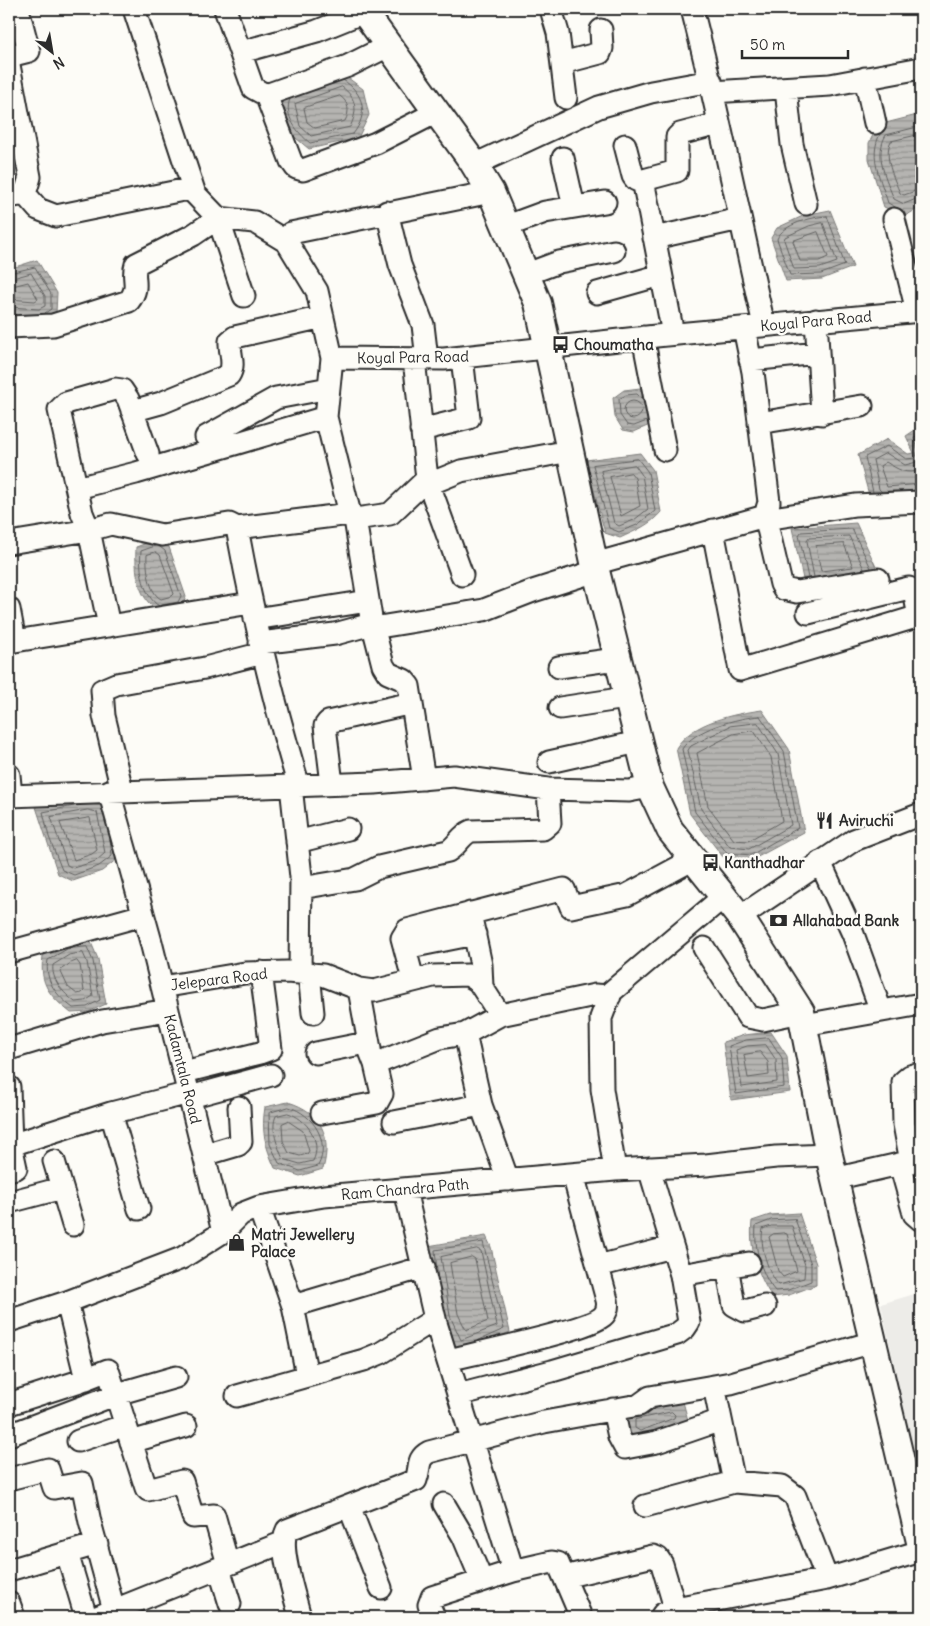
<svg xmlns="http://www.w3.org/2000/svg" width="930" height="1626" viewBox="0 0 930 1626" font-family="Delius,sans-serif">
  <defs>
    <pattern id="water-rules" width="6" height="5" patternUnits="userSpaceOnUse" patternTransform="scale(1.25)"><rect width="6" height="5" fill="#b5b4b1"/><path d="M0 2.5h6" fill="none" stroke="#939390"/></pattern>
  </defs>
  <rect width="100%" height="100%" fill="#fdfcf7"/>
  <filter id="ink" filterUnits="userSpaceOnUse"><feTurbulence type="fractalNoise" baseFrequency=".02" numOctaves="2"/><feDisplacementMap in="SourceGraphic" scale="10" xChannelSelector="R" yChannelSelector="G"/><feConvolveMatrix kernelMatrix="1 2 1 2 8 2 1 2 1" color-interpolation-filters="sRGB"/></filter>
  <g filter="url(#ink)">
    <path fill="#edece8" d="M921,1292V1489L881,1304Z"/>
    <path fill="url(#water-rules)" stroke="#7e7d7b" d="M344,75L363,89L369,115L358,138L309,149L290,133L282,106L284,97Z
      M921,114V207L905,216L884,207L869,159V143L878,125Z
      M830,210L853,267L822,279L786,281L771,238L777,228L805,215Z
      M37,260L57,293L56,313L41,321L9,318V269Z
      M640,388L653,404L654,423L634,432L623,430L615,417L613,398L624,390Z
      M921,426V503L869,495L858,455L887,439L908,454L914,453L906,436Z
      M640,453L653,470L661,512C650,525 635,531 620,538L605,533L586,460Z
      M856,523L882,580L806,593L792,528Z
      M158,539L169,547L186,597L182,606L158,611C137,597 135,571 136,547Z
      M762,710L789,749L804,832L752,860L723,857L690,814L676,748C692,722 734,714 762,710Z
      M88,798L105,801L117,859L102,871L73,881L58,874L36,807Z
      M90,940L98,959L106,1004L88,1012L71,1013C50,996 39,985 43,956L65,944Z
      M771,1032L787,1056L790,1092L731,1100L723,1042L744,1035Z
      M288,1102C322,1112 332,1137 323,1169L300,1176L275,1168C265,1146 261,1131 265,1107Z
      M799,1213L816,1264V1285L789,1295L772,1297C757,1274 749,1248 752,1221L770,1215Z
      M486,1236L491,1247L510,1332L454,1355L428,1246Z
      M682,1398L689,1424L638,1443L626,1437L618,1413Z"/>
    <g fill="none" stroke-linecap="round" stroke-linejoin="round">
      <path stroke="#626261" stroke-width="1" d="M342,87C357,98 358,111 350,127L311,136L300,126L295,104Z
        M340,96C349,102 350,112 345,121L315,128L307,122L304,108Z
        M290,99C283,116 298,133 310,143L353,134C369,114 364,93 343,80
        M921,126L886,135C874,155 886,179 894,199L904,204L921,197
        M880,134C868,157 881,180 888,203L897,208
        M921,134L891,141C883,156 894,179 900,193L904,195L921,189
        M827,216L845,265L821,274L790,275L777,239C783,224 812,217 827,216Z
        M823,223L837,262L820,268L794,269L784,240L785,237L809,226Z
        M818,232L828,257L819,261H800L793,241Z
        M9,273L35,267L51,294V309L45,313
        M9,279L31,273L45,296V306L39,309L9,307
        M9,287L28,282L38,299L35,301L9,299
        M643,400L637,394L626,395L619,399L620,415L627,425L634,426L647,421
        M624 410a9 9 0 1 1 18 0a9 9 0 1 1-18 0Z
        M638,459L648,472L655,511L637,525L619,532L609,528L593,465Z
        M635,465L642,475L648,509L634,520L619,526L614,523L601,471Z
        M921,470C906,475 899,470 886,462L880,466L887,487L921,484
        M631,473L635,478L640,506L621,516L610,477Z
        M873,492L865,457L887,446L906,459L915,458L919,451L914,438L921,432
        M882,492L879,489L873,460L886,453L905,465L921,461
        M844,544L853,567L821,571L816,546Z
        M155,546L141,551C139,569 143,596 159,606
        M160,547L165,551L181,596L178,602L162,605
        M156,552L160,555L174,594L172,596L161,599C149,593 146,567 147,555Z
        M814,577L807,541L809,538L849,536L864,569
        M808,578L799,535L801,532L852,529L871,568
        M760,716L784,751L798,828L751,855L727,853L695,812L682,749C694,729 737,718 760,716Z
        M758,723L778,754L791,825L749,849L730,847L701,809L688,750L691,746L730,726Z
        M754,731L771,757L782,821L748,841L734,840L708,806L697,753L733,734Z
        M74,806L43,812L49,837L62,870L74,875L99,866L112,856L110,839
        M88,810L97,812L105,853L96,861L73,868L67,865L51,817Z
        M90,818L97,850L92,854L74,860L60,823Z
        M87,947L93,961L100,1000L87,1007L73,1008C57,996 44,981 48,960L67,949Z
        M83,953L87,962L93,996L85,1001L75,1002C63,993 51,979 53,965L69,955Z
        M77,961L80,965L84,991L82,993L77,994L68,987L60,970L71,963Z
        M769,1038L782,1058L784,1087L736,1094L729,1046L746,1040Z
        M766,1045L776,1060L777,1082L742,1087L736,1050L747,1046Z
        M760,1052L768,1062L769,1075L748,1078L744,1055Z
        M289,1107C313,1114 331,1141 318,1166L300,1171L279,1163L270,1144L269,1113Z
        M288,1113C306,1118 323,1141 313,1161L300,1164L283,1159C278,1147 270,1128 276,1116Z
        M288,1121L303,1131L309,1151L307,1154L300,1156L289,1153L283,1141L282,1124Z
        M795,1219L811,1264V1281L788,1290L775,1291C761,1275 754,1247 756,1226L771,1220Z
        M772,1226H792L805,1265L804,1278L779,1285C768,1274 759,1244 763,1229Z
        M784,1233L787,1234L797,1271L783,1277L778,1271L769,1237L773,1234Z
        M477,1249L481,1251L497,1326L461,1340L450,1316L441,1257Z
        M472,1257L475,1259L488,1321L466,1330L458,1314L450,1263Z
        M438,1281L435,1250L483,1242L504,1329L477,1341
        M672,1412L675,1415L674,1418L640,1431L635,1428V1420Z"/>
      <defs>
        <path id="minor" d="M134,9L195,194L218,218L254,222L287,242L317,291L332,358L326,417L350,514L355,519L371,618L383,665L388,673L404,680L409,686L424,779
          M225,9L253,88L266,95
          M551,9L558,33L566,98
          M692,9C719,113 740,220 764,325
          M388,46L348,66L266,95L291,161L296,168L303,170L376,143L437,112
          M241,52L317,31L364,12
          M9,56L29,51L19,13L14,9
          M562,63L600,53L602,48L601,30
          M9,65L30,177L25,194
          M865,78L875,123
          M786,89L792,144L806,204
          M712,92L830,85L921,68
          M625,145L633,176L636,180L640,181L677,171V137L680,134L718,124
          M563,158L574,207
          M474,165L599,107L651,92L711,81
          M643,180L673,334
          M9,197L25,194L38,209L56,216L193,188
          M387,212L400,265L423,325L427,359
          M894,219L917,311
          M507,226L545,212L605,202
          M654,238L740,219
          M287,242L291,233L491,192
          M527,274L559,262L614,251
          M597,293L661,275
          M816,320L822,414
          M9,327L53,325L129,301C141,286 131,279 136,264L193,235L218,218L244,296
          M744,328L753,372L769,502L765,516L781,584L784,589L797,592L878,579
          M643,337L665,450
          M332,358L444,359L656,336L921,311
          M750,360L818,353
          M132,411L161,403L229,375C236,364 229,353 230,341L235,337L323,317
          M759,423L862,406
          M421,430L469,418L462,357
          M206,437L276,398L329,388
          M427,479L462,575
          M429,484L461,471L570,451
          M77,488L136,473L326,417
          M355,519L390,514L427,479L414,359
          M766,519L855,505L921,502
          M237,528C253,615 273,701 299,786
          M713,530L740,670L916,617L921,619
          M9,543L89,530L111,524L162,535L229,524L237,528L350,514
          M594,564L765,516
          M9,609L15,641
          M808,613L909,588L914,590L919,618
          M255,619L368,601
          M109,626L89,530L82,513L59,410L66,403L115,389L122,390L128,399L148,454
          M373,628L484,610L533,591L596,571
          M9,642L251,603
          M260,643L335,634L372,624
          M559,667L616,659
          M560,708L626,698
          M549,762L638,742
          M9,775L11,795
          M332,784L325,726L328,722L412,703
          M291,786L301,877L300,973
          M122,790L104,716L102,690L116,684L205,668L263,653
          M109,791L151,942L223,1232
          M9,796L375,783L454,776L548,789L629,791L650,787
          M297,842L348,829
          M820,862L853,934L881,1011
          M301,888L355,879L379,867L448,851C457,846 461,835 471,831L543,829L550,823L548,789
          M470,913L481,965L482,987
          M740,917L854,840L921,814
          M405,948L475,934
          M704,948L748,1017L763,1020L801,1012
          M9,952L143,915
          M309,973L313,1013
          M413,979L402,938L407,930L564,889L571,907L627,895L692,860
          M162,987L245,973L287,972L323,975L359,989L374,991L433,976L468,975L478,981L500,1015L595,995L610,996
          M359,989L370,1049
          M804,1025L921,1004
          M465,1034L481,1105L508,1180
          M9,1049L102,1021L168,1010
          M316,1053L361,1044L368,1046L375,1064L382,1094L377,1103L322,1113
          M375,1064L440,1038L465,1034L500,1015
          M184,1072L260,1053L271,1049L261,972
          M9,1087L11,1145L16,1168L9,1170
          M190,1097L271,1075
          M111,1113L139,1209
          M394,1122L481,1105
          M11,1145L111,1113L189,1093
          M204,1155L238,1145L241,1142L239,1107
          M54,1161L73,1225
          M911,1162L904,1124L903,1082L910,1076L921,1073
          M900,1164L914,1214L921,1220
          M615,1170L602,1089L601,1018L611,992L722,898
          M834,1179L921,1159
          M405,1190L436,1323L513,1571
          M9,1202L62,1188
          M259,1207L293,1306L307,1375
          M598,1266L672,1247
          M727,1266L734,1305L745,1311L765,1306
          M681,1275L749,1263
          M67,1302L86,1379
          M293,1306L424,1267
          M9,1321L67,1302L182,1258L223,1232L241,1214L259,1207L324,1196L615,1170L706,1165L776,1157L829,1155
          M448,1360C472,1354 593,1329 604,1315C608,1310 608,1305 607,1300L573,1174
          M714,1386L734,1482
          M458,1395L552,1371L677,1334L685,1328L689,1322L681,1275L649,1168
          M237,1396L364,1360L381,1353L435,1319
          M9,1404L80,1381L108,1370L146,1488L148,1490L182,1481L193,1517L214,1515L228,1564
          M613,1409L619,1437L625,1448L657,1442L721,1420
          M9,1435L117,1394L176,1377
          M78,1441L126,1425
          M131,1442L186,1426
          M9,1479L48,1469L54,1488L82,1483L90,1522L114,1610
          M444,1504L463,1536L482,1581
          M349,1506L381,1588
          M645,1506L734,1482L782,1486L795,1496L827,1579
          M67,1553L86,1617
          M219,1568L230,1604
          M9,1570L97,1544
          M564,1577L653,1556L658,1558L662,1564L675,1608
          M9,1603L14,1617
          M97,1617L284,1542
          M300,1617C295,1596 278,1548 287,1530L416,1480C421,1467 416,1459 429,1452L544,1422L639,1405L650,1397L731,1383L873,1342
          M434,1617L429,1605L432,1597L513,1571L552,1562L558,1563L581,1617
          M661,1617L663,1614L675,1608L827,1579L921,1551"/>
        <path id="major" d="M362,9L472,161L491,192L538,303L596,571L650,787L670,830L740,917L801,1012L829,1155L921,1546"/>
      </defs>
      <use href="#minor" stroke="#2b2b2b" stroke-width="25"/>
      <use href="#major" stroke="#2b2b2b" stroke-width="30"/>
      <use href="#minor" stroke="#fdfcf7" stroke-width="21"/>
      <use href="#major" stroke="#fdfcf7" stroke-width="26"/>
    </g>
  </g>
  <defs>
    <symbol id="bus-bare" viewBox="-9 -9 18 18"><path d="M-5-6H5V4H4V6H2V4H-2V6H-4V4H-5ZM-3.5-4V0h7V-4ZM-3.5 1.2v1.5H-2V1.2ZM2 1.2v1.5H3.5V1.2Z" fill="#2b2b2b" stroke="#fdfcf7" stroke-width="2.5" paint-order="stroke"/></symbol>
    <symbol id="restaurant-bare" viewBox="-9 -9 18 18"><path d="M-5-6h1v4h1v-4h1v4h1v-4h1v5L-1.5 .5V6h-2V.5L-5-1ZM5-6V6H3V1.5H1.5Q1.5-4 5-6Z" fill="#2b2b2b" stroke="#fdfcf7" stroke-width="2.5" paint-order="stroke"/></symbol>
    <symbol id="bank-bare" viewBox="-9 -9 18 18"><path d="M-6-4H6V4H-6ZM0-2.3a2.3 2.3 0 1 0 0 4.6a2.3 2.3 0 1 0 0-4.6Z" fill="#2b2b2b" stroke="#fdfcf7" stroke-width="2.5" paint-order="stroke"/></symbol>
    <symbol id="shop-bare" viewBox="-9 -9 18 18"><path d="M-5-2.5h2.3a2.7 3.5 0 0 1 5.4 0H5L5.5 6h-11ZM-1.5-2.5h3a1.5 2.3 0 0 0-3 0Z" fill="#2b2b2b" stroke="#fdfcf7" stroke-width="2.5" paint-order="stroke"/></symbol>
  </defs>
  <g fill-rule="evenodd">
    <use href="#bus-bare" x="548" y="332" width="25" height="25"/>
    <use href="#restaurant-bare" x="812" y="808" width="25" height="25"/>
    <use href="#bus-bare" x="698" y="850" width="25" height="25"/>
    <use href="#bank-bare" x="766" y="908" width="25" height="25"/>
    <use href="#shop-bare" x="224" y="1230" width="25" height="25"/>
  </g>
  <g text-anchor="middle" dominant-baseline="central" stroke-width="5" stroke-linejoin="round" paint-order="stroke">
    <g font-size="15" fill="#2b2b2b" stroke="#fdfcf7">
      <text transform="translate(816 321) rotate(-5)">Koyal Para Road</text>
      <text transform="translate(413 357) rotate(-1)">Koyal Para Road</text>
      <text transform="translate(219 979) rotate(-7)">Jelepara Road</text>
      <text transform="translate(183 1069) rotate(76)">Kadamtala Road</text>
      <text transform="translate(405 1189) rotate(-5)">Ram Chandra Path</text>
    </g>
    <g font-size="15" font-weight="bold" fill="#2b2b2b" stroke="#fdfcf7" text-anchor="start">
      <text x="574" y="344">Choumatha</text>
      <text x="839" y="820">Aviruchi</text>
      <text x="724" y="862">Kanthadhar</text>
      <text x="793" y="920">Allahabad Bank</text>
      <text x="251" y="1234">Matri Jewellery<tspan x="251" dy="17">Palace</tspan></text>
    </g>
  </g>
  <rect width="930" height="1626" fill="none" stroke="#fdfcf7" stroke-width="30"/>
  <rect x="15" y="15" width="900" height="1596" fill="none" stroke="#2b2b2b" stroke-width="2" filter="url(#ink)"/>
  <g transform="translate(52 52) rotate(149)" stroke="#fdfcf7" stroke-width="4" paint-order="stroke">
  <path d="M0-4L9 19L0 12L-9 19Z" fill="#2b2b2b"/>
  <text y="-8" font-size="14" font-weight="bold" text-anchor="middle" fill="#2b2b2b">N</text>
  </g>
  <path d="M742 50v8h106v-8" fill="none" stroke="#2b2b2b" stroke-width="2.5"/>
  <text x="750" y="50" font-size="15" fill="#2b2b2b" stroke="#fdfcf7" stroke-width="4" paint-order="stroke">50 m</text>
</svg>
